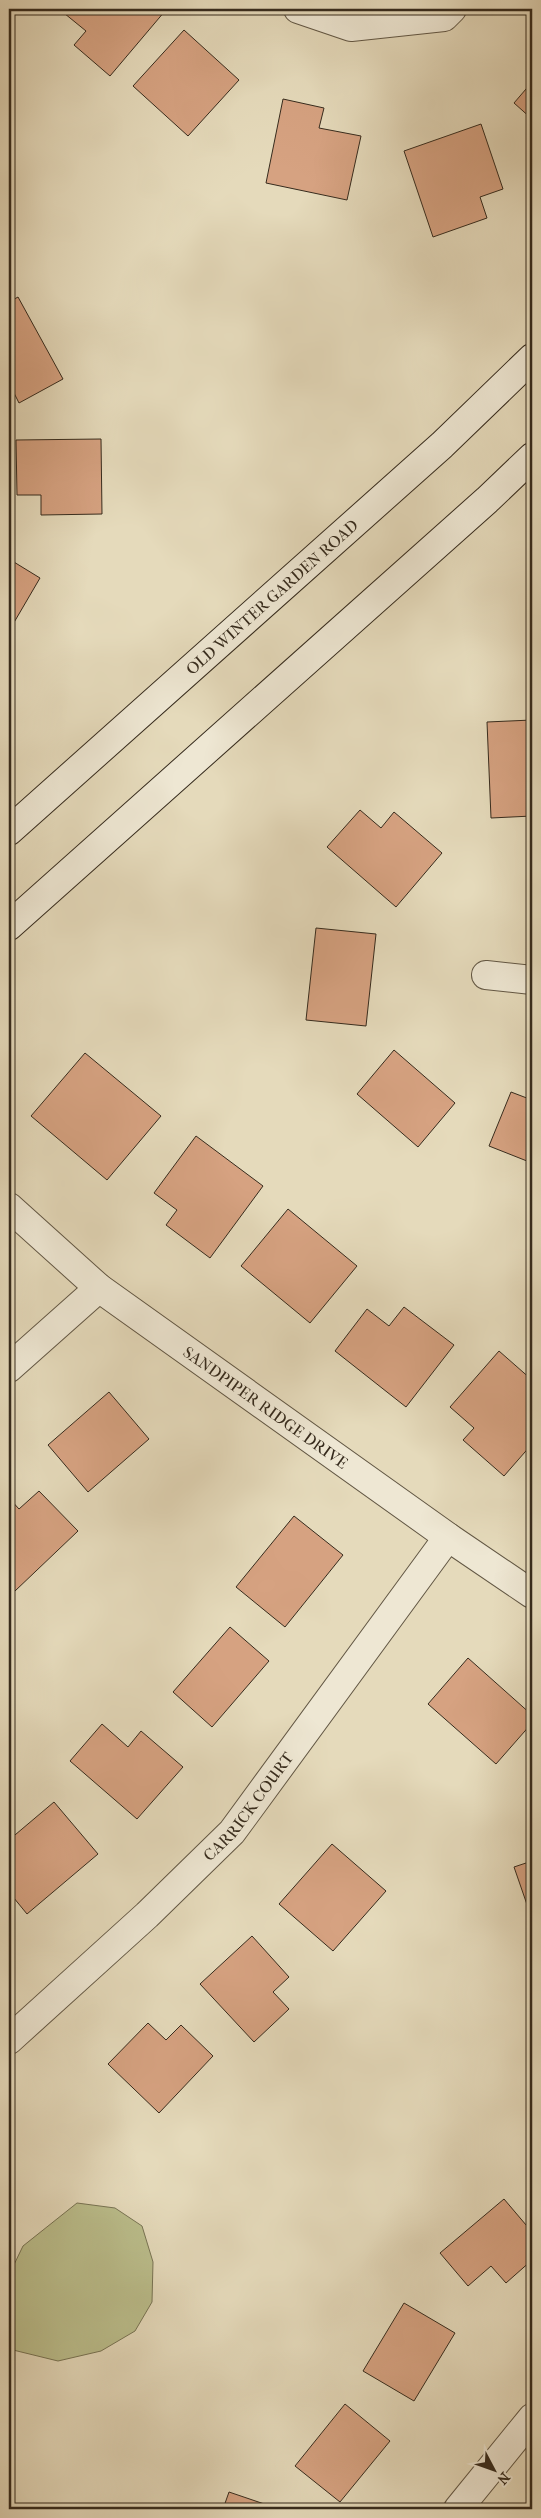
<svg xmlns="http://www.w3.org/2000/svg" width="541" height="2518" viewBox="0 0 541 2518" font-family="'IM FELL French Canon',serif">
  <rect width="100%" height="100%" fill="#e5dabb"/>
  <filter id="stains"><feTurbulence type="fractalNoise" baseFrequency=".004" numOctaves="4"/><feColorMatrix values="0 0 0 0 .2 0 0 0 0 .09 0 0 0 0 .02 0 0 0 .5 -.17"/></filter>
  <radialGradient id="worn" r=".72"><stop offset=".6" stop-color="#630" stop-opacity="0"/><stop offset="1" stop-color="#630" stop-opacity=".3"/></radialGradient>
  <path fill="#bbbe8c" stroke="#787454" d="M77,2203L115,2208L142,2226L153,2262L152,2302L135,2331L101,2351L58,2361L9,2349V2275L23,2246Z"/>
  <path fill="#d6a281" stroke="#362b1d" d="M59,9H162L165,11L110,76L74,45L86,31Z
    M184,30L239,80L188,136L133,86Z
    M532,82V119L514,103Z
    M283,99L324,108L319,128L361,136L347,200L266,183Z
    M481,124L503,189L480,197L487,218L433,237L404,151Z
    M18,297L63,379L19,403L9,383V302Z
    M101,439L102,514L41,515V495H17L16,440Z
    M9,559L40,578L9,631Z
    M532,720V816L491,818L487,722Z
    M360,810L381,828L394,812L442,853L396,907L327,847Z
    M316,928L376,934L366,1026L306,1020Z
    M394,1050L455,1103L418,1147L357,1094Z
    M85,1053L161,1116L107,1180L31,1116Z
    M511,1092L532,1100V1163L489,1146Z
    M196,1136L263,1186L210,1258L166,1225L177,1210L154,1193Z
    M288,1209L357,1266L310,1323L241,1266Z
    M404,1307L454,1345L406,1407L335,1351L367,1309L389,1326Z
    M499,1351L532,1380V1405L528,1409L532,1413V1444L504,1476L463,1440L474,1428L450,1407Z
    M109,1392L149,1439L88,1492L48,1445Z
    M39,1491L78,1531L15,1591L9,1584V1498L19,1509Z
    M294,1516L343,1555L285,1627L236,1587Z
    M230,1627L269,1661L212,1727L173,1692Z
    M468,1658L532,1715V1723L496,1764L428,1704Z
    M102,1724L128,1747L141,1731L183,1767L137,1819L70,1761Z
    M54,1802L98,1854L27,1914L9,1892V1840Z
    M332,1844L386,1891L333,1951L279,1904Z
    M532,1861V1919L514,1867Z
    M252,1936L289,1977L273,1992L289,2009L254,2042L200,1984Z
    M148,2023L166,2040L181,2025L213,2056L159,2113L108,2064Z
    M504,2199L532,2232V2260L506,2283L491,2266L468,2286L440,2253Z
    M404,2303L455,2333L414,2401L363,2371Z
    M345,2404L390,2441L340,2502L295,2466Z
    M229,2492L279,2509H223Z"/>
  <g fill="none" stroke-linecap="round" stroke-linejoin="round">
    <defs>
      <g id="minor">
        <path d="M298,9L351,27L444,17L452,9"/>
        <path d="M486,975L532,980"/>
        <path id="s1" d="M9,1207L99,1288L448,1537L532,1594"/>
        <path d="M9,1368L99,1288"/>
        <path id="s2" d="M9,2040L147,1915L232,1832L448,1537"/>
        <path d="M458,2509L532,2418"/>
      </g>
      <g id="secondary">
        <path id="s3" d="M9,831L442,445L532,358"/>
        <path d="M9,926L487,500L532,457"/>
      </g>
    </defs>
    <use href="#minor" stroke="#625744" stroke-width="30"/>
    <use href="#secondary" stroke="#362b1d" stroke-width="30"/>
    <use href="#minor" stroke="#eee7d3" stroke-width="28"/>
    <use href="#secondary" stroke="#eee7d3" stroke-width="28"/>
  </g>
  <g text-anchor="middle" dominant-baseline="central" stroke-width="4" stroke-linejoin="round" paint-order="stroke">
    <g font-size="16" fill="#362b1d" stroke="#eee7d3">
      <text stroke="none"><textPath href="#s3" startOffset="352">OLD WINTER GARDEN ROAD</textPath></text>
      <text stroke="none"><textPath href="#s1" startOffset="326">SANDPIPER RIDGE DRIVE</textPath></text>
      <text stroke="none"><textPath href="#s2" startOffset="335">CARRICK COURT</textPath></text>
    </g>
  </g>
  <rect width="541" height="2518" fill="none" stroke="#e5dabb" stroke-width="30"/>
  <rect x="10" y="10" width="521" height="2498" fill="none" stroke="#362b1d" stroke-width="2.5"/>
  <rect x="15" y="15" width="511" height="2488" fill="none" stroke="#362b1d"/>
  <g transform="translate(494 2470) rotate(131)" stroke="#eee7d3" stroke-width="4" paint-order="stroke">
  <path d="M0-4L9 19L0 12L-9 19Z" fill="#362b1d"/>
  <text y="-8" font-size="14" font-weight="bold" text-anchor="middle" fill="#362b1d">N</text>
  </g>
  <rect width="100%" height="100%" filter="url(#stains)"/>
  <rect width="100%" height="100%" fill="url(#worn)"/>
</svg>
